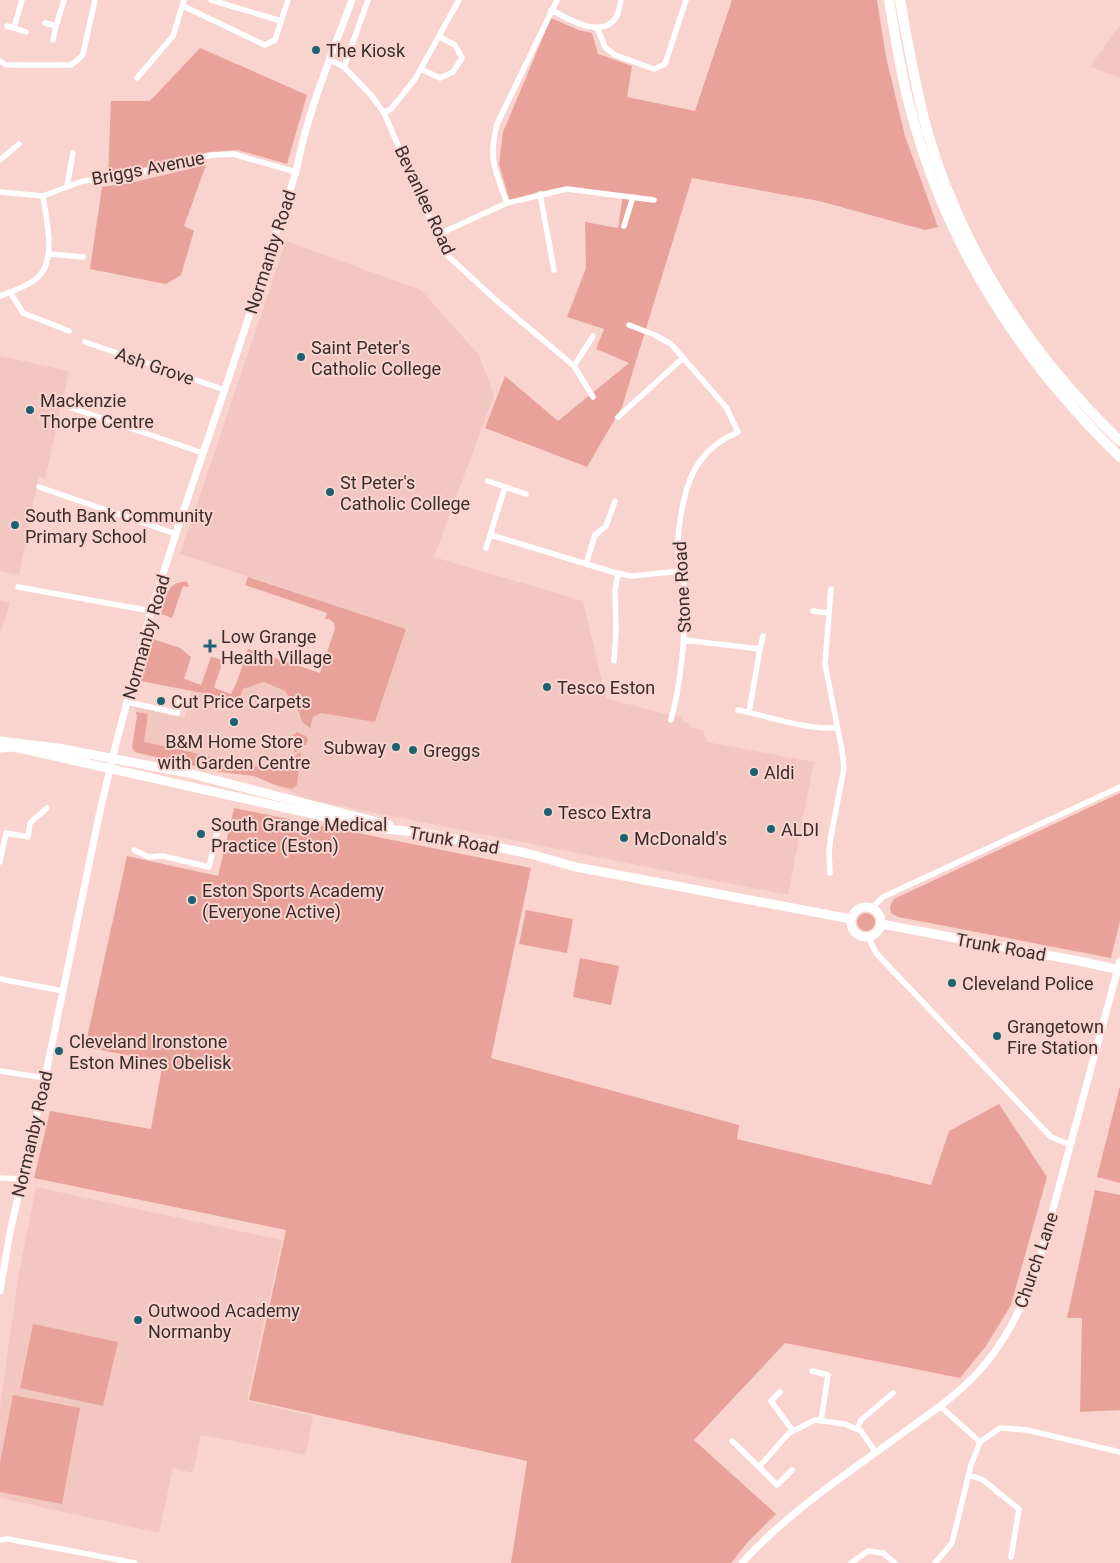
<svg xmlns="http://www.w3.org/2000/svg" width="1120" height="1563" viewBox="0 0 1120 1563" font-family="Roboto,sans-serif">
  <rect width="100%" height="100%" fill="#f9d4cf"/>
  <path fill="#f3c7c1" d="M1120,25V78L1090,67Z
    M286,241L421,290L479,355L494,395L434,557L583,601L606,698L664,714L681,716L683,721L689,724V727L702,730L706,737L707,742L814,762L788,895L310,800L254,776L221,772L139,754L133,750L132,747L137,717L135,707L185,718L191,691L239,700L243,689L264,682L285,691L300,718L310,728L313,717L321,713L375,722L406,629L180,554Z
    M0,356L69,371L45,479L39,477L38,480L19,575L0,571Z
    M0,600L10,603L0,635Z
    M36,1187L282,1240L247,1401L313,1416L306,1455L201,1435L193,1473L173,1468L159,1533L0,1498V1406L19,1272Z"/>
  <path fill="#e8a299" d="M732,0H877L886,57L905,136L938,227L925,230L819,201L692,178L622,407L587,467L485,428L505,376L558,421L629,363L596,349L604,329L567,317L586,268L585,222L618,228L623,195L564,187L537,192L510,202L499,164L503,132L551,18L579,30L592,33L598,54L632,66L627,97L695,111Z
    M200,48L307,95L287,164L238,150L209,152L108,176L111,101H150Z
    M206,165L184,226L194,231L181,275L166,284L90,269L102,187L130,183Z
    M248,577L406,629L375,722L321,713L313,717L310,728L302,722L299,713L285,691L264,682L243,689L239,700L140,681L153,639L180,648L191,657L184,679L201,685L211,657L223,660L214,688L231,694L236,684L248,649L320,673L335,629L334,623L329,619H325L327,613L245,585Z
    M185,581L188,583L189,587L183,586L172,618L161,614C165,601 167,581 184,582Z
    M136,712L148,714L144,742L199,754L195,766L135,752L132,747L137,717Z
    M297,732L306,736L308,740L306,745H303L302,748L294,753L297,738L292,736Z
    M301,752L297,785L292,789L275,785L254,776L221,772L200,767L202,755L274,770L287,766L293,757Z
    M1120,793V921L1111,958L898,917L891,913L890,906L894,899Z
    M234,808L531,868L491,1058L739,1125L737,1139L931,1185L949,1131L999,1104L1047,1177L1011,1305L986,1346L960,1378L785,1343L694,1440L776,1514L747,1543L731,1563H511L527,1461L249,1400L286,1230L34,1178L50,1111L151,1129L163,1062L85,1047L127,856L218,876Z
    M526,910L573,919L567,953L519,944Z
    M857 922a9 9 0 1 1 18 0a9 9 0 1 1-18 0Z
    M580,958L619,966L611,1005L573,997Z
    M1120,1086V1183L1097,1177Z
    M1095,1190L1120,1195V1410L1080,1412L1082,1318H1067Z
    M33,1324L118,1342L103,1406L20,1388Z
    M13,1395L80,1408L62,1504L0,1492V1463Z"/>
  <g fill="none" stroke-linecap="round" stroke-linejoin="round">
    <path stroke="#fff" stroke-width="5.5" d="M211,0L281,21
      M183,6L265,45L275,40L288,0
      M551,10C568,18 599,39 615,19C618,15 620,6 621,0
      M45,23L56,26L64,0
      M7,26L14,28L22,0
      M14,28L26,32
      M597,28L605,47L615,55L654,69L665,64L686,0
      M53,40L56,26
      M330,60L344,67L371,95L384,113L437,235L448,256L498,302L574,366L593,397
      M0,61L6,65H71L81,57L83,54L95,0
      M344,67L368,0
      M421,69L440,78L453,72L462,58L455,45L440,37
      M137,78L173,36L184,0
      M384,113L391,109L415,79L459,0
      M0,160L19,144
      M67,186L73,153
      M0,192L43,196L83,181L122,177L212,155L233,154L296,172
      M540,194L554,270
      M507,203C495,170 488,159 497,124L557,0
      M624,226L633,197
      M437,235L507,203L567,189L654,200
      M49,254L83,257
      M10,292L23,313L69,331
      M0,296C10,292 28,286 36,279C58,262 46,219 43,196
      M629,325L655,335L671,344L726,407L738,432C704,447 690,469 683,504C680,519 677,535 678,550C678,565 685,580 685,595C685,638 682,679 671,720
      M85,342L225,390
      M574,366L593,336
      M72,408L203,453
      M618,417L683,358
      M488,481L526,494
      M39,487L176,534
      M491,535L616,573L632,576L681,571
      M486,548L505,487
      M586,564L595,535L606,526L615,501
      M18,587L151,611
      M813,611L829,613
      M684,640L760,649L749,712
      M760,649L763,636
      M614,661L616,630L615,591L618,573
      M127,702L177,713L180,701
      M738,710C764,715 813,732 837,727
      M134,850L149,857L163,856L209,867L218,828
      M0,862L6,833L28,837L30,823L47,808
      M830,873L829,852L831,836L844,768L842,750L825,664L831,589
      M872,908L883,897L1120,787
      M868,937L876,953L1051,1137L1071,1145
      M0,979L63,991
      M0,1071L45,1078
      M0,1178L21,1179
      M812,1371L828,1375L821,1421
      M780,1392L771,1401L793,1431
      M857,1429L861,1420L893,1393
      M732,1441L759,1467L789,1433L815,1420L845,1424L861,1431L876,1453
      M980,1442L1000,1428L1027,1430L1120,1452
      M759,1467L777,1485L792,1470
      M969,1475L983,1480L1019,1509L1011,1557
      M0,1540L8,1539L135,1563
      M851,1563L868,1551L883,1553L895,1563
      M935,1563L952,1543L971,1465L980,1442L940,1406"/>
    <path stroke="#fff" stroke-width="7" d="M0,1291L10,1232L45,1078L100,811L117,740L151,611L182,515L232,368L296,172C307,113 331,56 352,0
      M742,1563C790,1510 850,1472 907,1430C932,1412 959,1394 980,1370C1006,1341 1021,1308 1036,1272L1120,961"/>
    <path stroke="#fff" stroke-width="9" d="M0,741L58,748L188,773L389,825
      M0,748L14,747L375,828L416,832L492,846L530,854L576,867L851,919
      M851 922a15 15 0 1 1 30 0a15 15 0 1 1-30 0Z
      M881,924L1079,961L1120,970"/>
    <path stroke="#fff" stroke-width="10" d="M889,0C895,35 900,70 909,104C944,243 1018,358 1120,457
      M900,0C908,43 915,87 927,130C961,249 1030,355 1120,441"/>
  </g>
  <g fill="#1b6272" stroke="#f9d4cf" stroke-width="2">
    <circle cx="316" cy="50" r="5"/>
    <circle cx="301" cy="357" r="5"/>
    <circle cx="30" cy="410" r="5"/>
    <circle cx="330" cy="492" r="5"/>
    <circle cx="15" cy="525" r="5"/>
    <path d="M207.5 638.5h5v5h5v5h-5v5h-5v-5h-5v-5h5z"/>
    <circle cx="547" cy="687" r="5"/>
    <circle cx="161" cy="701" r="5"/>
    <circle cx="234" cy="722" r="5"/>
    <circle cx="396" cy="747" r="5"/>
    <circle cx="413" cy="750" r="5"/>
    <circle cx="754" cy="772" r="5"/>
    <circle cx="548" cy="812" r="5"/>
    <circle cx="771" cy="829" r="5"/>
    <circle cx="201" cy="834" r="5"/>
    <circle cx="624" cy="838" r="5"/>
    <circle cx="192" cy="900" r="5"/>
    <circle cx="952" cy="983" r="5"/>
    <circle cx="997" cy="1036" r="5"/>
    <circle cx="59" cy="1051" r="5"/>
    <circle cx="138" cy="1320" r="5"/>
  </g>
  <g text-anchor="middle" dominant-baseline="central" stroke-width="4" stroke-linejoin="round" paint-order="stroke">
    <g font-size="18" fill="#3b2d2b" stroke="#f9d4cf" text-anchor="start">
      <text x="326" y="50">The Kiosk</text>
      <text x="311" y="347">Saint Peter's<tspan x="311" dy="21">Catholic College</tspan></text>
      <text x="40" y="400">Mackenzie<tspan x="40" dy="21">Thorpe Centre</tspan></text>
      <text x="340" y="482">St Peter's<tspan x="340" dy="21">Catholic College</tspan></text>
      <text x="25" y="515">South Bank Community<tspan x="25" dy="21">Primary School</tspan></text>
      <text x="221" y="636">Low Grange<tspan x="221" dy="21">Health Village</tspan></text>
      <text x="557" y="687">Tesco Eston</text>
      <text x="171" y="701">Cut Price Carpets</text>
      <text x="234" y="741" text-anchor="middle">B&amp;M Home Store<tspan x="234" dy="21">with Garden Centre</tspan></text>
      <text x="386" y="747" text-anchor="end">Subway</text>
      <text x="423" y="750">Greggs</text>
      <text x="764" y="772">Aldi</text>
      <text x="558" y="812">Tesco Extra</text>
      <text x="211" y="824">South Grange Medical<tspan x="211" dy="21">Practice (Eston)</tspan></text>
      <text x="781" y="829">ALDI</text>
      <text x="634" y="838">McDonald's</text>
      <text x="202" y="890">Eston Sports Academy<tspan x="202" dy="21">(Everyone Active)</tspan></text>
      <text x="962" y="983">Cleveland Police</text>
      <text x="1007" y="1026">Grangetown<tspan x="1007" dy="21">Fire Station</tspan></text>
      <text x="69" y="1041">Cleveland Ironstone<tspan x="69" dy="21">Eston Mines Obelisk</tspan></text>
      <text x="148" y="1310">Outwood Academy<tspan x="148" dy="21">Normanby</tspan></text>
    </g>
    <g font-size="18" fill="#3b2d2b" stroke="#f9d4cf">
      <text transform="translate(148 168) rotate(-11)">Briggs Avenue</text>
      <text transform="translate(425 200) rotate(65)">Bevanlee Road</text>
      <text transform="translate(270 252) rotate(-72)">Normanby Road</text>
      <text transform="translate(155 366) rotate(19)">Ash Grove</text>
      <text transform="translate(682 587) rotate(-93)">Stone Road</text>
      <text transform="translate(146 637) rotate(-74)">Normanby Road</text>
      <text transform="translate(454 840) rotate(10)">Trunk Road</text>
      <text transform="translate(1001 947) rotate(10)">Trunk Road</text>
      <text transform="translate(32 1134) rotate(-77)">Normanby Road</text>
      <text transform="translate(1036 1260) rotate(-71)">Church Lane</text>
    </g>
  </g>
</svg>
